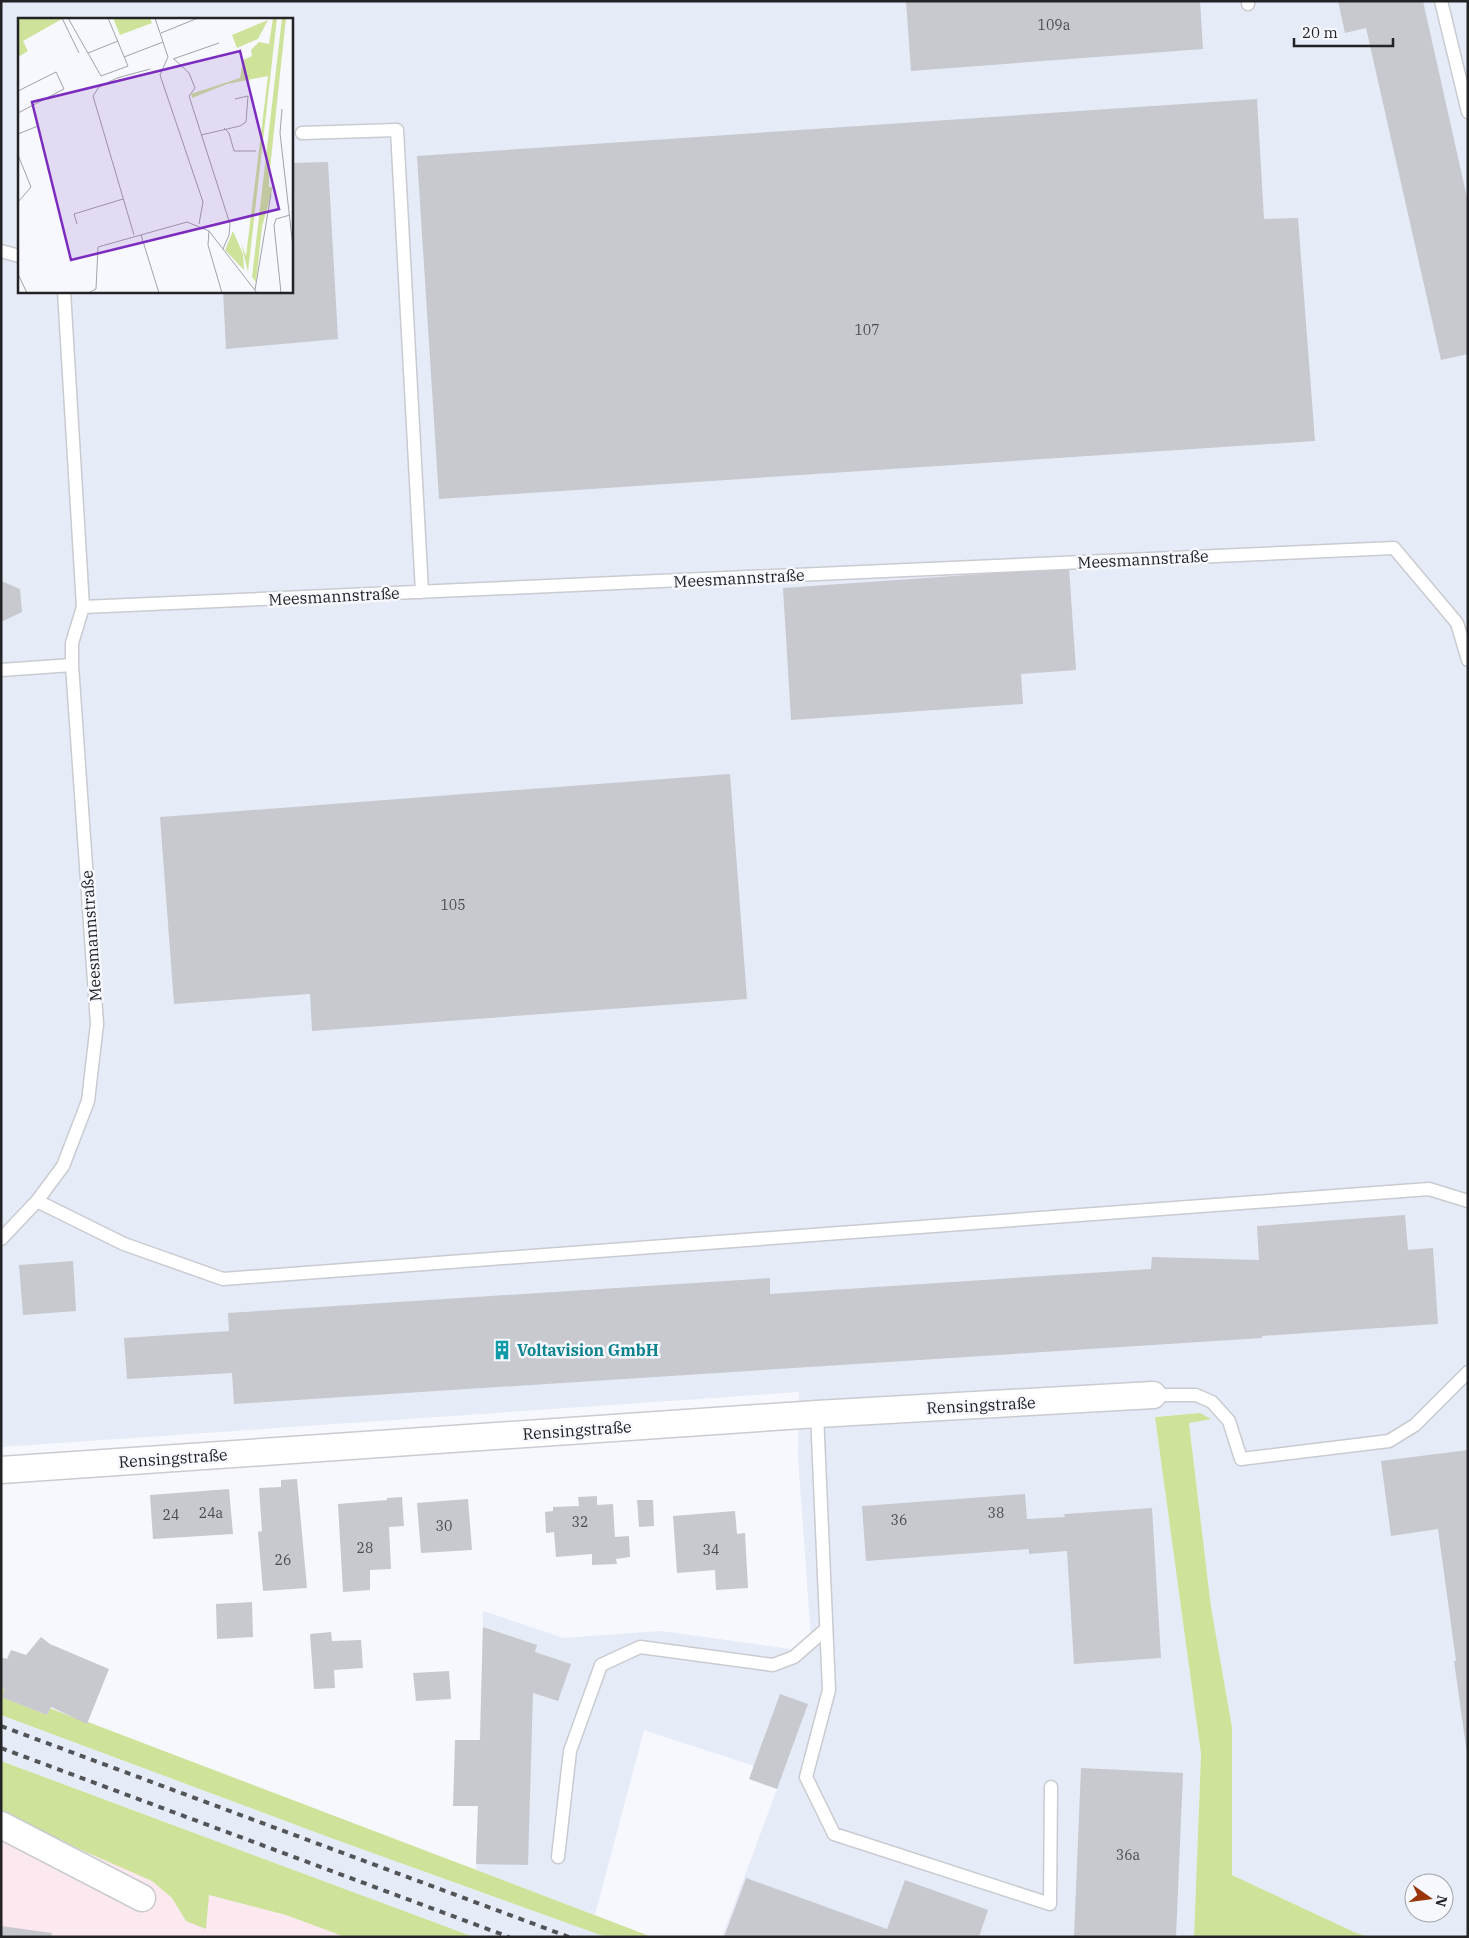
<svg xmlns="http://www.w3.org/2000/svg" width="1469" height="1938" viewBox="0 0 1469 1938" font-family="'IBM Plex Serif',serif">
  <rect width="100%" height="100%" fill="#f6f8fe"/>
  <path fill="#fce8ef" d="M1,1804L152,1881L172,1898L186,1921L206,1928L208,1895L286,1915L345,1937H1Z"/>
  <path fill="#e6ebf8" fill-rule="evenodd" d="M1,1H1468V1937H1368L1354,1932L1232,1875V1727L1211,1607L1189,1423L1200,1413L1155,1417L1201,1754L1194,1937H722L777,1789L749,1779L754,1766L644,1730L595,1915L476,1870L483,1611L563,1638L661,1631L812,1652L798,1457L799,1392L1,1447ZM19,19H291V291H19ZM1414,1883H1444V1913H1414Z
    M1,1715L331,1838L606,1937H474L1,1761Z"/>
  <path fill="#cee29a" d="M1200,1413L1211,1419L1189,1423L1211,1607L1232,1727V1875L1354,1932L1368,1937H1194L1201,1754L1155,1417Z
    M1,1688L5,1689L2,1697L47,1715L50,1708L87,1723L88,1722L652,1937H606L331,1838L1,1715Z
    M1,1761L474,1937H345L286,1915L209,1895L206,1929L186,1921L172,1898L152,1881L54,1838L1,1812Z"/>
  <path fill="#c7c9cf" d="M906,1H1200L1203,49L911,71Z
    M1338,1H1423L1468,202V354L1441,360L1366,28L1345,33Z
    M1257,99L1264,219L1298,218L1315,441L439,499L417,156Z
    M328,162L338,339L226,349L223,291H291V163Z
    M1069,568L1076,670L1021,674L1023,704L791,720L783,588Z
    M1,581L20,589L22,612L1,622Z
    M730,774L747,999L312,1031L310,994L174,1004L160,817Z
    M1405,1215L1408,1250L1433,1248L1438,1324L1262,1336V1338L234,1404L232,1373L127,1379L124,1338L229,1331L228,1313L770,1278V1294L1151,1269L1152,1257L1259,1260L1257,1226Z
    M73,1261L76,1311L23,1315L19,1265Z
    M1468,1450V1754H1467L1454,1661H1456L1438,1529L1391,1536L1381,1461Z
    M297,1479L307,1588L263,1591L258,1532L262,1531L259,1488L281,1487V1480Z
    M229,1489L233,1534L153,1539L150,1495Z
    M1025,1494L1027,1519L1065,1517L1064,1514L1152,1508L1161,1658L1074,1664L1067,1551L1029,1554V1549L866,1561L862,1506Z
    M597,1496V1505L613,1504L615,1537L629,1536L630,1557L616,1559L617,1564L592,1565V1554L556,1557L554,1532L546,1533L545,1512L553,1511V1507L579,1506L578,1497Z
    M402,1497L404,1526L389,1527L391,1569L370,1570V1590L343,1592L338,1504L387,1500V1498Z
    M468,1499L472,1550L421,1553L417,1503Z
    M637,1500H653L654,1526L639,1527Z
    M735,1511L737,1534L745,1533L748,1588L716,1590L715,1570L677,1573L673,1516Z
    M252,1602L253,1637L217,1639L216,1604Z
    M483,1627L537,1645L535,1652L571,1664L558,1701L533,1693L528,1865L476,1864L478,1806H453L455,1740H480Z
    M331,1632L332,1641L361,1640L363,1668L334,1670L335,1688L314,1689L310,1634Z
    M41,1637L50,1644L109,1669L87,1724L51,1707L47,1715L1,1697L5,1689L1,1688V1657L7,1659L11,1650L26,1655Z
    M449,1671L451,1699L416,1701L413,1673Z
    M780,1694L808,1704L777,1789L749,1779Z
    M1081,1768L1183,1773L1176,1937H1074Z
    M746,1878L887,1929L905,1880L988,1910L979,1937H724Z
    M1,1926L52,1933L51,1937H1Z"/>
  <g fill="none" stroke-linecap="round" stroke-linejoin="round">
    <defs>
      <path id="service" d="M1248,1V4
        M1441,1L1468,112
        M302,133L397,130L422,592
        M1,251L19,256
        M83,607L1394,548L1457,623L1468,660
        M1,670L72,665
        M37,1201L124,1244L223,1279L1429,1189L1468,1201
        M1,1239L37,1201L63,1166L88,1101L97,1024L72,665V643L83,607L64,291
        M1153,1395H1196L1212,1402L1229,1421L1241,1459L1389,1441L1415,1425L1468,1372
        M817,1414L829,1690L806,1777L834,1834L1050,1904L1051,1787
        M558,1857L570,1751L601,1665L640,1647L773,1665L794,1657L826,1629"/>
      <path id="minor" d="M1,1470L817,1414L1153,1395
        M1,1825L142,1898"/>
    </defs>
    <use href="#service" stroke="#c9cbd0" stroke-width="15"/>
    <use href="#minor" stroke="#c9cbd0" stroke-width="29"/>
    <use href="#service" stroke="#fff" stroke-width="12"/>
    <use href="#minor" stroke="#fff" stroke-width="26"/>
    <path stroke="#535457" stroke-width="4" stroke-dasharray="6 6" stroke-linecap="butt" d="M1,1726L569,1937
      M1,1748L509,1937"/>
  </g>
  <defs>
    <symbol id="building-bare" viewBox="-9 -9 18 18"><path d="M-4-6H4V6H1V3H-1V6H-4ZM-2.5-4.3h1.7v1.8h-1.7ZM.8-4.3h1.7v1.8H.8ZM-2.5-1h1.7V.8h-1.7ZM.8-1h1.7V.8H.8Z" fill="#0f9aa8" stroke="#f6f8fe" stroke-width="2.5" paint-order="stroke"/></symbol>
  </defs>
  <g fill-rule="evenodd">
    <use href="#building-bare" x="488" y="1336" width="28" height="28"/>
  </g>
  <g text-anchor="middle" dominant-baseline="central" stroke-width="5" stroke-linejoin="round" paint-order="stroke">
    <g font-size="14" fill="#4c4c50">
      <text x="1054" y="25">109a</text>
      <text x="867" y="330">107</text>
      <text x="453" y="905">105</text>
      <text x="211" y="1513">24a</text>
      <text x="996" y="1513">38</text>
      <text x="171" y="1515">24</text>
      <text x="899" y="1520">36</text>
      <text x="580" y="1522">32</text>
      <text x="444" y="1526">30</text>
      <text x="365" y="1548">28</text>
      <text x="711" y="1550">34</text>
      <text x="283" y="1560">26</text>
      <text x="1128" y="1855">36a</text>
    </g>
    <g font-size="16" fill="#232325" stroke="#f6f8fe">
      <text transform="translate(1143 559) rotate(-3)">Meesmannstraße</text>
      <text transform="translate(739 578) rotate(-3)">Meesmannstraße</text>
      <text transform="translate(334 596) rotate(-3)">Meesmannstraße</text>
      <text transform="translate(91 936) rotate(-94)">Meesmannstraße</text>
      <text transform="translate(981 1405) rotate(-3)">Rensingstraße</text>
      <text transform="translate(577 1430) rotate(-4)">Rensingstraße</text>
      <text transform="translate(173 1458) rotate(-4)">Rensingstraße</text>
    </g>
    <g font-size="16" font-weight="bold" fill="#0d838f" stroke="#f6f8fe" text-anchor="start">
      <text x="517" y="1350">Voltavision GmbH</text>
    </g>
  </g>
  <g transform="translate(18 18)">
    <rect width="275" height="275" fill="#f6f8fe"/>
    <path d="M0,0H43L44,1L5,23L10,33L0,39ZM95,0H132L134,5L102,17ZM255,0H259L230,254L223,225L228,238L250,58L209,66L174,80L173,76L222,60L225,42L234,38L233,32L241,24L251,26ZM264,0H268L251,160V169H255L244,209L238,264L234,259ZM250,2L240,21L219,30L214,17ZM215,213L225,236L226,252L207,232Z" fill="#cee29a"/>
    <path fill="none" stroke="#a2a3a7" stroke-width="1" d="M44,0L61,35M50,0L83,58L110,48L90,0M137,0L150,39L142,57L185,184L181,206M143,15L180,0M70,35L100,23M106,39L145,24M155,41L201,25M156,41L171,55L177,70L171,78L212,206L211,217L205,231M0,73L38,54L46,71L0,95M264,91L262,115L275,229M206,110L211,115L216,133H238M0,116L20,108M183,117L222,108L228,104L230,78L217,81M0,137L13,169L0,184M59,206L56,196L105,181M191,213L190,227L204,275M116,217L75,78L81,69L99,60L132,51M123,217L141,275M0,256L9,275M237,272L253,176M70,275L78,271L80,229L169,204L191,213L239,275M263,275L256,207L258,201L272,197"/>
    <path fill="#7b2cbf" fill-opacity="0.15" stroke="#7b2cbf" stroke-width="2.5" d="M222,33L261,191L53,242L14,84Z"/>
    <rect width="275" height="275" fill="none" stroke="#232325" stroke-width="2.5"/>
  </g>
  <rect width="1469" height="1938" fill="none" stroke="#232325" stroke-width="5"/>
  <g transform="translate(1429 1898) rotate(104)"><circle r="24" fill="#f6f8fe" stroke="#a2a3a7"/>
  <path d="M0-4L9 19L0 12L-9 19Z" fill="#9a350a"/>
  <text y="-8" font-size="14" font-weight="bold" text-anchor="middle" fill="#232325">N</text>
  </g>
  <path d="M1294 38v8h99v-8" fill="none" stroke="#232325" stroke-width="2.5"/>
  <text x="1302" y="38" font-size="15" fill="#232325" stroke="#f6f8fe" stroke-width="4" paint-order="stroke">20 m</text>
</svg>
